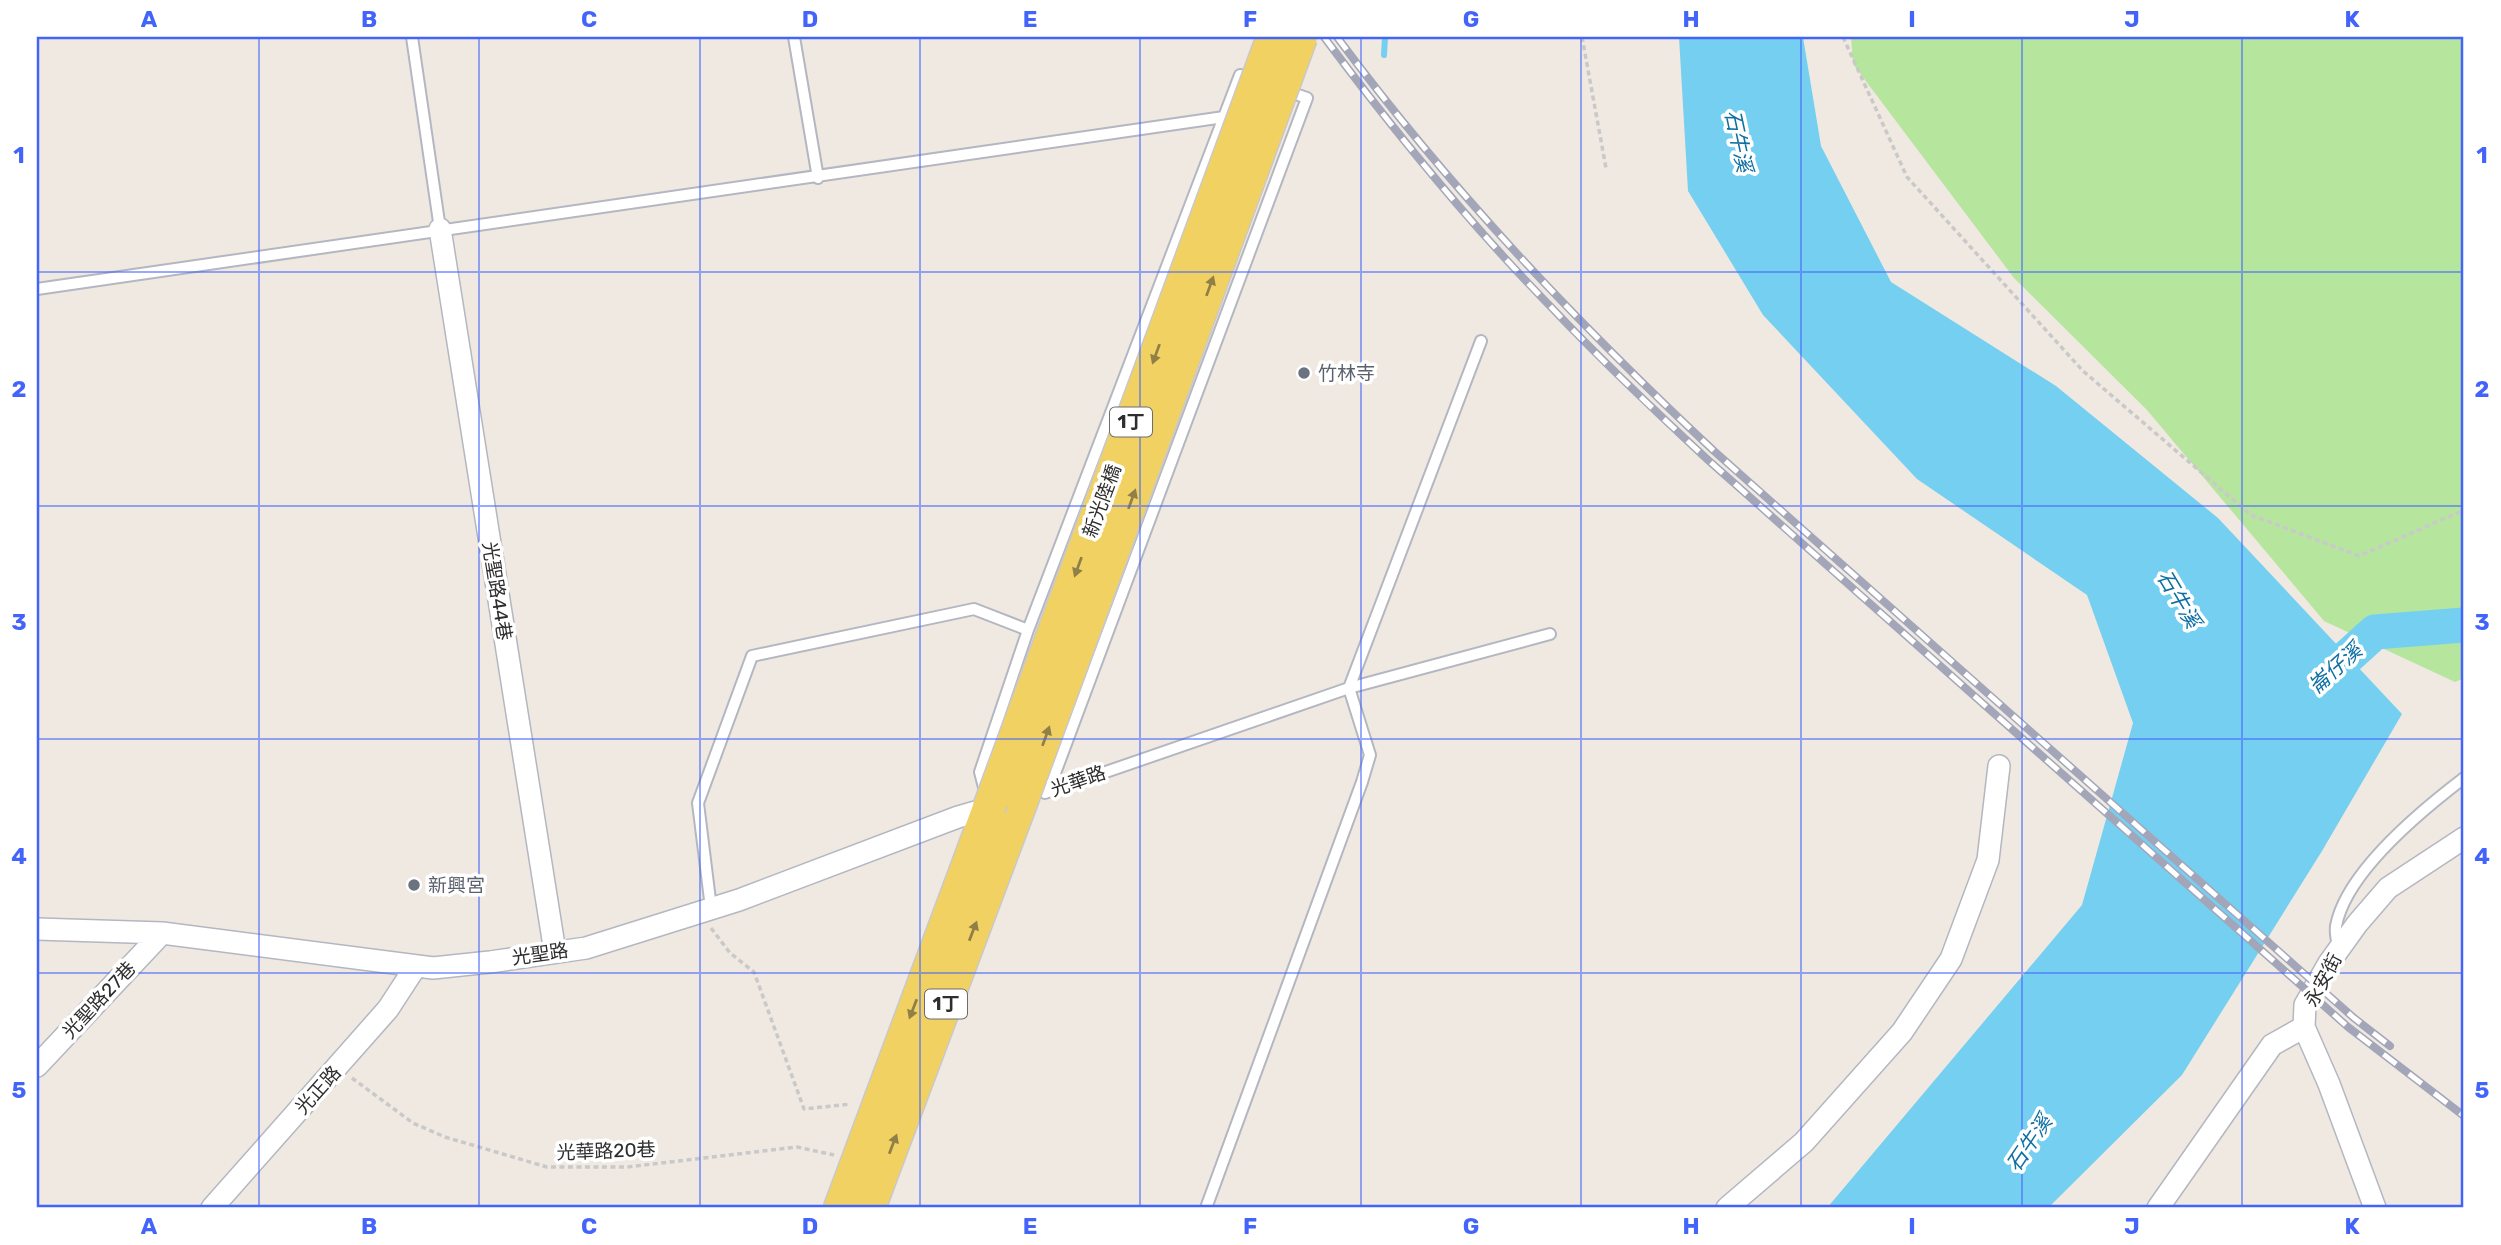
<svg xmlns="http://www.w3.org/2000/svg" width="2501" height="1245" viewBox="0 0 2501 1245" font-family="Rubik,'Noto Sans TC',sans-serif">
  <rect width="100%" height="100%" fill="#efe9e1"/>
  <path fill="#b6e59e" d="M1851,37H2464V678L2455,682L2324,621L2147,410L2014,278L1853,64Z"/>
  <path fill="#75cff0" d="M1679,37H1803L1821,146L1891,282L2056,386L2218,518L2402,714L2322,851L2182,1075L2048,1208H1827L2082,905L2133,723L2087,595L1917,479L1763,315L1688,191Z"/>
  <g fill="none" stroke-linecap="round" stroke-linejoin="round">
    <path stroke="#75cff0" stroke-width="6" d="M1384,55L1385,37"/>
    <path stroke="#75cff0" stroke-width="35" d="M2314,687L2375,632L2464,625"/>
    <defs>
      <path id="service" d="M412,37L440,229
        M794,37L818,178
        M37,289L1224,117
        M1028,630L1240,75L1255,80
        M1048,792L1307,98L1284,90
        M1045,793L1349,688L1550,634
        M711,908L698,803L752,656L974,609L1028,630L980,772L986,795
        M2338,947C2337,941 2335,933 2336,926C2346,872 2422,810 2464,778
        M1206,1208L1362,782L1370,755L1349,688L1481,341"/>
      <path id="minor" d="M440,229L555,952
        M37,929L162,933L433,968L490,962L586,948L739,900L958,817L996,806
        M37,1066L162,933
        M212,1208L388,1009L416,966
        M1727,1208L1804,1142L1902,1032L1951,959L1988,860L1999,766
        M2158,1208L2272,1045L2304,1027
        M2375,1208L2329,1084L2304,1027L2305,1005L2329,963L2357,924L2388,888L2464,838"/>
      <path id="primary" d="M840,1208L989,808
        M869,1208L1022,800"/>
    </defs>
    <use href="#service" stroke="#b4b7c1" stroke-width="14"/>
    <use href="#minor" stroke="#b4b7c1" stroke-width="24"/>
    <use href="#primary" stroke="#c9c9c9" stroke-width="35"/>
    <path stroke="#c9c9c9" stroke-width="3.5" stroke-dasharray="5 3.5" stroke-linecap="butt" d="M1582,37L1606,168
      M1843,37L1907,177L2083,371L2251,515L2359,556L2464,510
      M711,928L730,953L754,972L804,1109L851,1104
      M352,1078L413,1123L445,1137L547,1167H627L797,1147L834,1155"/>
    <use href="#service" stroke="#fff" stroke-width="10"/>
    <use href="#minor" stroke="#fff" stroke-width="21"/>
    <use href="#primary" stroke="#f2d163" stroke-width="32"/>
    <defs>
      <path id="rail" d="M1324,37C1394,131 1469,223 1551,307C1601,360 1654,410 1708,460L2348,1027L2464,1116
        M1337,37C1450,189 1576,322 1714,451L2354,1018L2390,1046"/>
    </defs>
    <use href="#rail" stroke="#a3a6b8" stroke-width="8"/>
    <use href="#rail" stroke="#fff" stroke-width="5" stroke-dasharray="16" stroke-linecap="butt"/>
    <defs>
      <path id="primary-bridge" d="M1022,800L1301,37
        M989,808L1273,37"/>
    </defs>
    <use href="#primary-bridge" stroke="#c9c9c9" stroke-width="35" stroke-linecap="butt"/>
    <use href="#primary-bridge" stroke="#f2d163" stroke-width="32"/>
  </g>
  <defs><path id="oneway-solid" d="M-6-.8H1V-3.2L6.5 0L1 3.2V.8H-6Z" transform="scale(1.75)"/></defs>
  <g fill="#908048">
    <use href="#oneway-solid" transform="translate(1210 286) rotate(-70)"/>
    <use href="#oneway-solid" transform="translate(1156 354) rotate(110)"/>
    <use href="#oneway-solid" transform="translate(1132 499) rotate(-70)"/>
    <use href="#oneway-solid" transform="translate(1078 567) rotate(110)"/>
    <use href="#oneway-solid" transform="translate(1046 736) rotate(-70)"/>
    <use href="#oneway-solid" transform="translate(973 931) rotate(-69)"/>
    <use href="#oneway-solid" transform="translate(913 1009) rotate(111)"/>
    <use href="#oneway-solid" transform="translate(893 1144) rotate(-69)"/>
  </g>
  <path fill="none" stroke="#4264fb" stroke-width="2" stroke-opacity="0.55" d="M259,37V1208M479,37V1208M700,37V1208M920,37V1208M1140,37V1208M1361,37V1208M1581,37V1208M1801,37V1208M2022,37V1208M2242,37V1208M37,272H2464M37,506H2464M37,739H2464M37,973H2464"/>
  <g fill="#6b7280" stroke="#fff" stroke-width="2.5">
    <circle cx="1304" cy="373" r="7"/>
    <circle cx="414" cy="885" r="7"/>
  </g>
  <g text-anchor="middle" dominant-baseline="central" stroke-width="7" stroke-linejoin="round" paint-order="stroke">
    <g fill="#fff" stroke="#6d6d6d" stroke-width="2">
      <rect x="1110" y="407.5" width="42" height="29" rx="5"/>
      <rect x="925" y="989.5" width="42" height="29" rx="5"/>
    </g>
    <g font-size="18" font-weight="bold" fill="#2e2e2e">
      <text x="1131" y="422">1丁</text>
      <text x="946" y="1004">1丁</text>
    </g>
    <g font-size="19" fill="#5b616d" stroke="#fff" text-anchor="start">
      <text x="1318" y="373">竹林寺</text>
      <text x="428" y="885">新興宮</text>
    </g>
    <g font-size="19" fill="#2e2e2e" stroke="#fff">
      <text transform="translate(1102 501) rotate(-70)">新光陸橋</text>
      <text transform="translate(497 591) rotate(81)">光聖路44巷</text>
      <text transform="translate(1078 781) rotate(-19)">光華路</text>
      <text transform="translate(540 954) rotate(-8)">光聖路</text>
      <text transform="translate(2323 980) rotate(-62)">永安街</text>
      <text transform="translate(99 1000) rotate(-47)">光聖路27巷</text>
      <text transform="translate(318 1090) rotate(-48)">光正路</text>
      <text transform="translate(606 1151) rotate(-2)">光華路20巷</text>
    </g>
    <g font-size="21" font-style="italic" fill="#0d6fa3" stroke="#fff">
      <text transform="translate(1739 141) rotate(78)">石牛溪</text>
      <text transform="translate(2179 599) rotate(59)">石牛溪</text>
      <text transform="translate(2335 668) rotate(-42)">崙仔溪</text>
      <text transform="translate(2029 1143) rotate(-56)">石牛溪</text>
    </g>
  </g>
  <rect width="2501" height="1245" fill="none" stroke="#ffffff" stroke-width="77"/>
  <rect x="38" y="38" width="2424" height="1168" fill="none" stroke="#4264fb" stroke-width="2.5"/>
  <g font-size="23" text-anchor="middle" font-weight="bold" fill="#4264fb">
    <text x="149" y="27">A</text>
    <text x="369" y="27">B</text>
    <text x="589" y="27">C</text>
    <text x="810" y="27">D</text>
    <text x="1030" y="27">E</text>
    <text x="1250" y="27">F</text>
    <text x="1471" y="27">G</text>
    <text x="1691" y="27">H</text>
    <text x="1912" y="27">I</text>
    <text x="2132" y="27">J</text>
    <text x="2352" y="27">K</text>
    <text x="19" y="163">1</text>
    <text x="2482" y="163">1</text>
    <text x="19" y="397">2</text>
    <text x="2482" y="397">2</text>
    <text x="19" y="630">3</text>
    <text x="2482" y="630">3</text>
    <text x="19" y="864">4</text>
    <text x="2482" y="864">4</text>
    <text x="19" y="1098">5</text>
    <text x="2482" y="1098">5</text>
    <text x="149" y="1234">A</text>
    <text x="369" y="1234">B</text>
    <text x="589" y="1234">C</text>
    <text x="810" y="1234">D</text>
    <text x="1030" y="1234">E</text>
    <text x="1250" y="1234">F</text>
    <text x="1471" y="1234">G</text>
    <text x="1691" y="1234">H</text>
    <text x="1912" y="1234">I</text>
    <text x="2132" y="1234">J</text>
    <text x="2352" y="1234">K</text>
  </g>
</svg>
